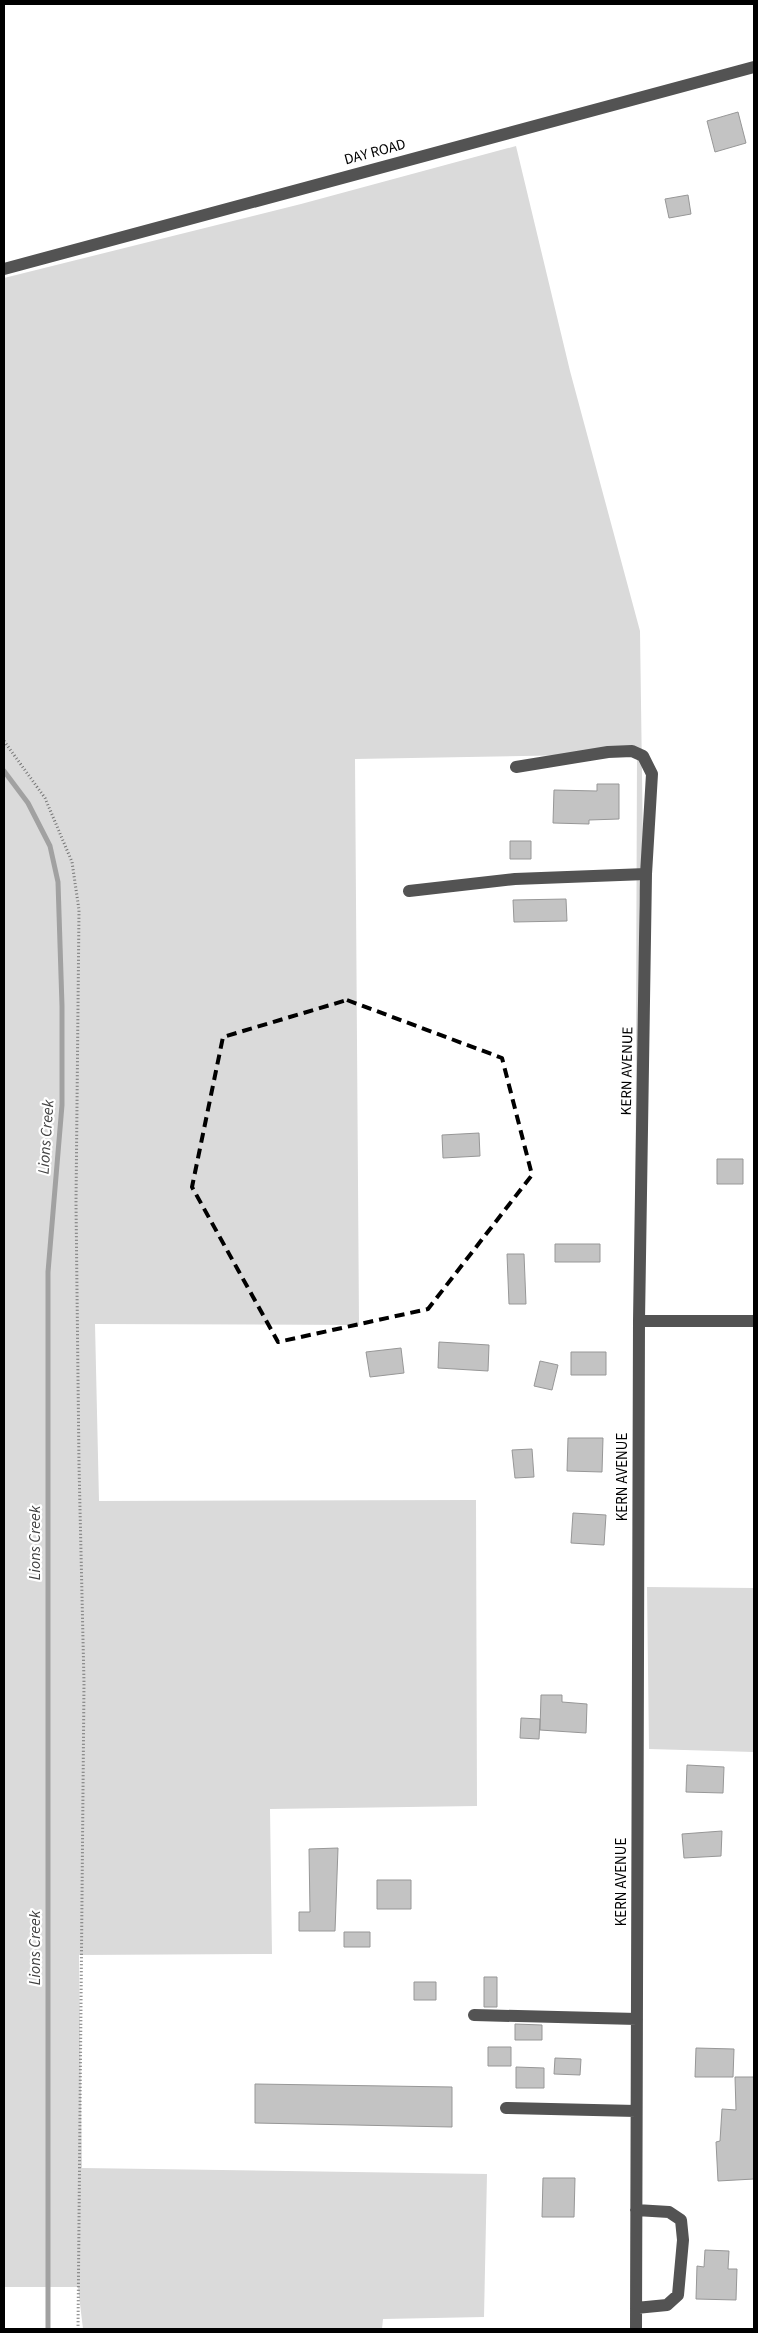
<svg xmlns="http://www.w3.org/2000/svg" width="758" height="2333" viewBox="0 0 758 2333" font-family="'Source Sans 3',sans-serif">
  <rect width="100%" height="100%" fill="#fff"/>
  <path fill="#dadada" d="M516,146L570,371L640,631L643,847L639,905L641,1028L635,1322L637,754L355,759L359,1325L95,1324L99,1501L476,1500L477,1806L270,1809L272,1954L79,1955L82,2168L487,2174L484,2317L383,2319L382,2329H83L78,2287H4V278L301,204Z
    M647,1587L754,1588V1752L649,1749Z"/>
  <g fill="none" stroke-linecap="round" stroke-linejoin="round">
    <path stroke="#a1a1a1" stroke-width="5" d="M4,771L28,803L50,846L58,882L62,1006V1105L48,1272V2329"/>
  </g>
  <path fill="#c3c3c3" stroke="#979797" d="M738,112L746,143L715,152L707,121Z
    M688,195L691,214L669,218L665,199Z
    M597,784H619V819L589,820V824L553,823L554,790L597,791Z
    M510,841H531V859H510Z
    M566,899L567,921L514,922L513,900Z
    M479,1133L480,1156L443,1158L442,1135Z
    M717,1159H743V1184H717Z
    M555,1244H600V1262H555Z
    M507,1254H524L526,1304H509Z
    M439,1342L489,1345L488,1371L438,1368Z
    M401,1348L404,1373L370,1377L366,1352Z
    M571,1352H606V1375H571Z
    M540,1361L558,1365L552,1390L534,1386Z
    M568,1438H603L602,1472L567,1471Z
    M532,1449L534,1477L515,1478L512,1450Z
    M573,1513L606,1515L604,1545L571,1543Z
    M541,1695H562V1702L587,1704L586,1733L540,1730Z
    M521,1718L540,1719L539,1739L520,1738Z
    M687,1765L724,1767L723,1793L686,1792Z
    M722,1831L721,1856L684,1858L682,1834Z
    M338,1848L335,1931H299V1912H310L309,1849Z
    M377,1880H411V1909H377Z
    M344,1932H370V1947H344Z
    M484,1977H497V2007H484Z
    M414,1982H436V2000H414Z
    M515,2024L542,2025V2040H515Z
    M488,2047H511V2066H488Z
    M696,2048L734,2049L733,2077H695Z
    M555,2058L581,2059L580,2075L554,2074Z
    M516,2067L544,2068V2088H516Z
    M735,2077H754V2179L718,2181L716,2142L720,2141L722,2109L736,2110Z
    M255,2084L452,2087V2127L255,2123Z
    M543,2178H575L574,2217H542Z
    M705,2250L729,2251L728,2269H737L736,2300L696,2299L697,2266L704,2267Z"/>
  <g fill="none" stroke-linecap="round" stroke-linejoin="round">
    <path stroke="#757575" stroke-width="3" stroke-dasharray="1 2.5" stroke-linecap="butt" d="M4,741L45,798L72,862L79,910L76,1203L79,1465L84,1683L78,2329"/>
    <path stroke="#535353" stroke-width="12" d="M4,269L754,67
      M516,767L608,752L632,751L643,756L652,774L646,874L639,1321L636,2329
      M409,891L515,879L646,874
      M639,1321H754
      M474,2015L637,2019
      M506,2108L636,2111
      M636,2210L669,2212L681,2220L683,2240L678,2295L667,2305L636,2308"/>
  </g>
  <path fill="none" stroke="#000" stroke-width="4" stroke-dasharray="10 6" stroke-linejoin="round" d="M347,1000L502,1058L532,1175L428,1309L278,1342L192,1187L223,1037Z"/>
  <g text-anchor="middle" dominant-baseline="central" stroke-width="4.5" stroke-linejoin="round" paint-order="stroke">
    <g font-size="15" fill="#000" stroke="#fff">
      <text transform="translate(375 152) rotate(-15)">DAY ROAD</text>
      <text transform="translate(627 1071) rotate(-89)">KERN AVENUE</text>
      <text transform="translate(622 1477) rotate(-90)">KERN AVENUE</text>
      <text transform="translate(621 1882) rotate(-90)">KERN AVENUE</text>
    </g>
    <g font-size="16" font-style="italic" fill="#424242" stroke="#fff">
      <text transform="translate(46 1137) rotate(-86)">Lions Creek</text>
      <text transform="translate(35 1543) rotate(-90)">Lions Creek</text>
      <text transform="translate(35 1948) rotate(-90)">Lions Creek</text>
    </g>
  </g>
  <rect width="758" height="2333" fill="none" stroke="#000000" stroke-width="10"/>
</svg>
